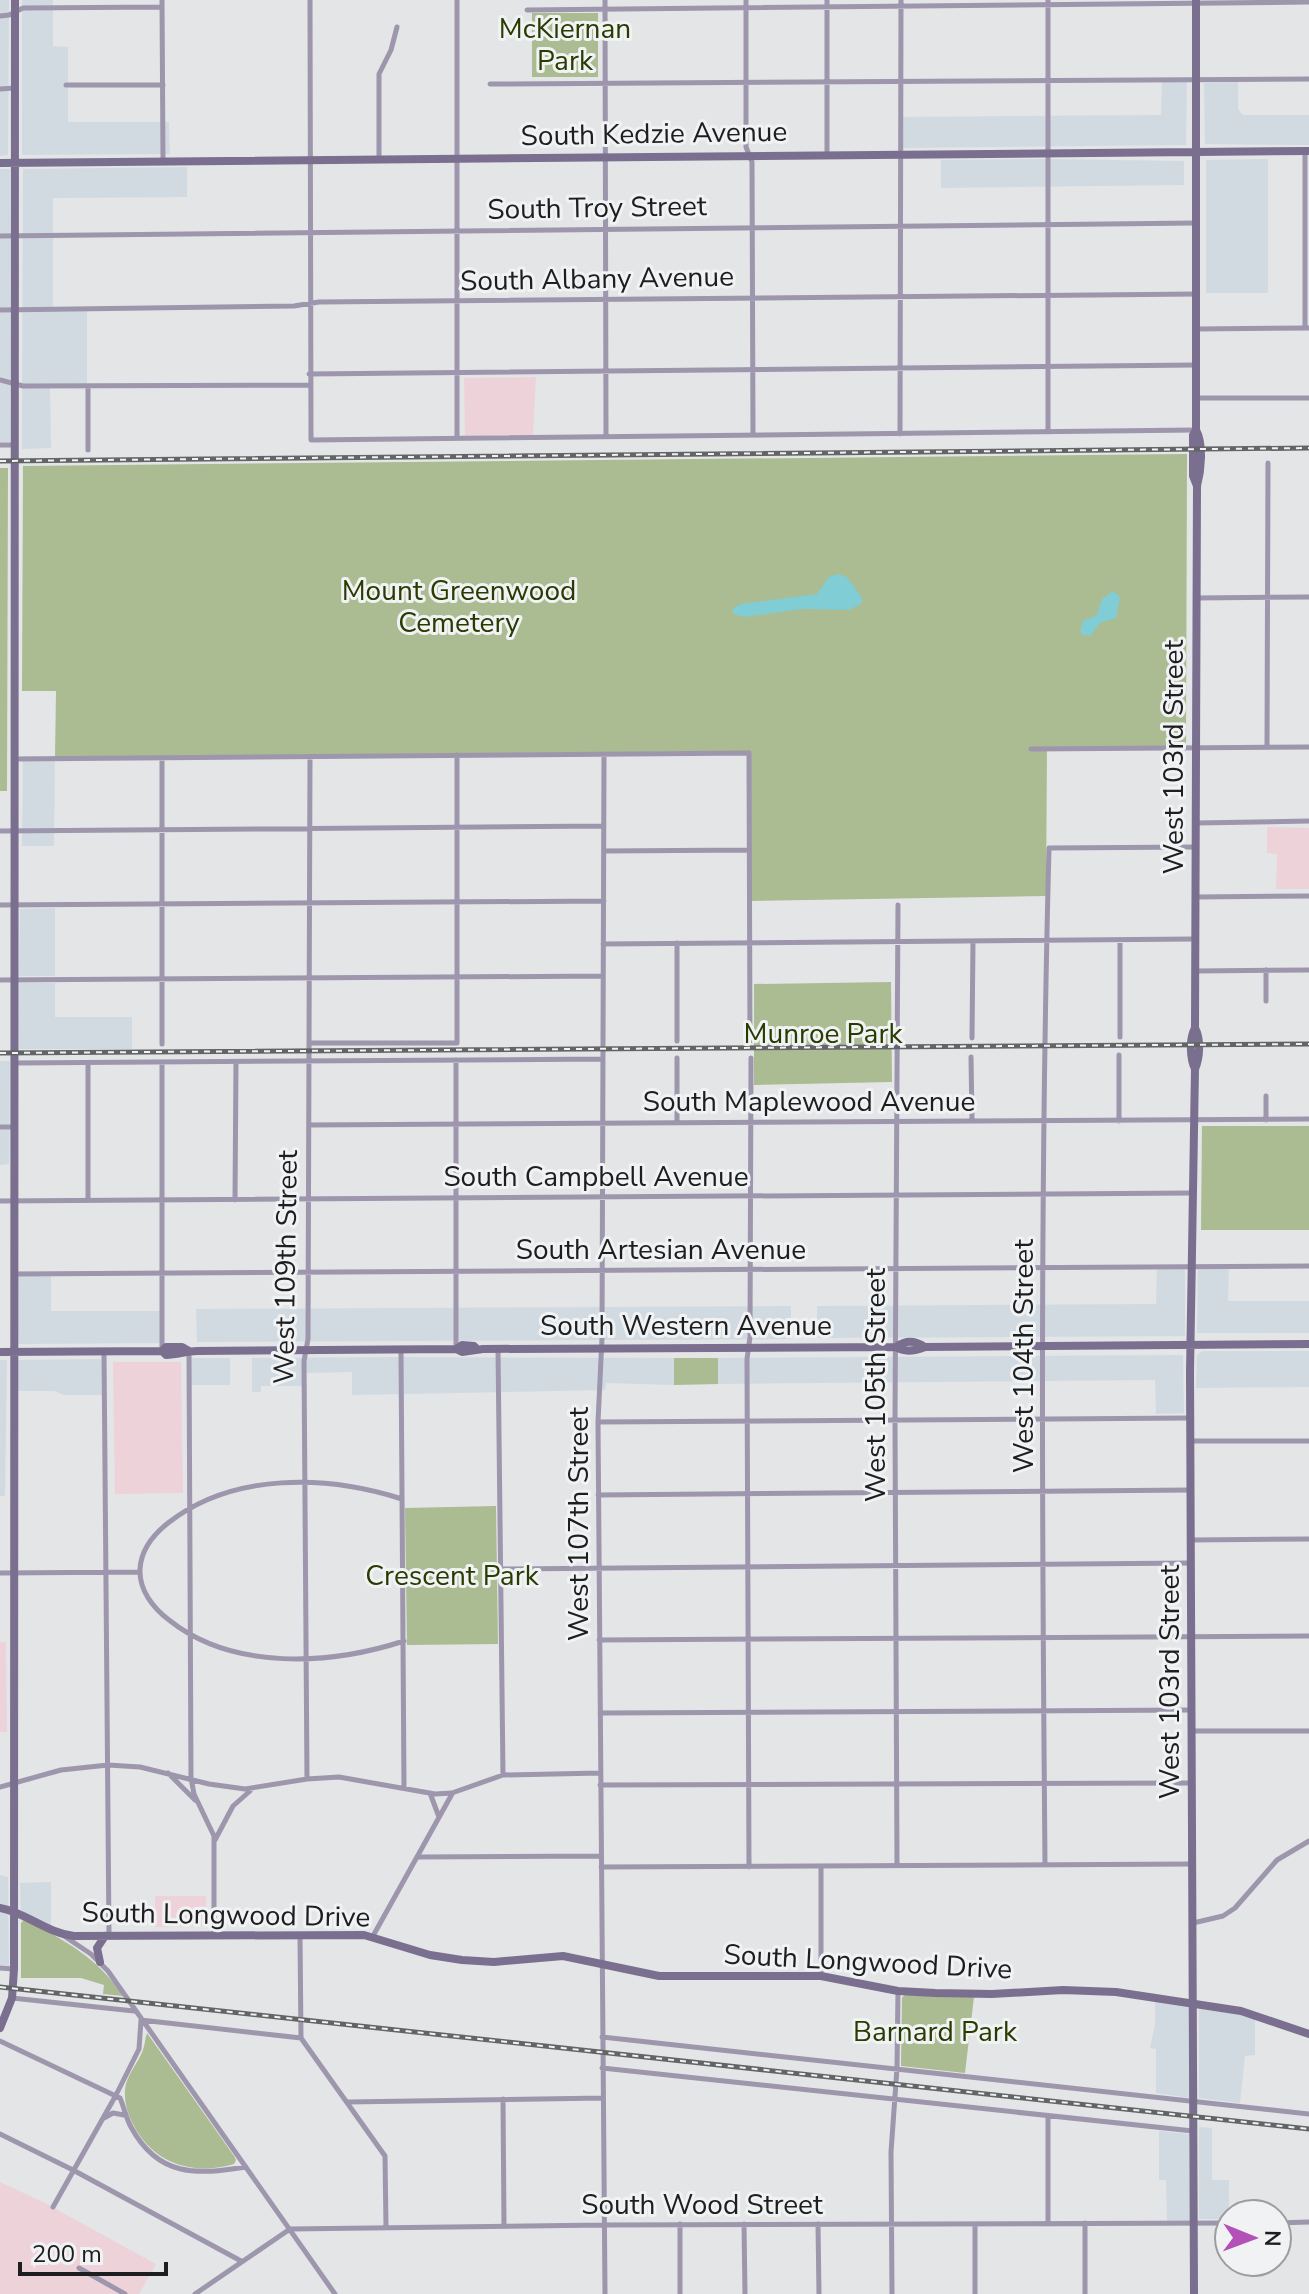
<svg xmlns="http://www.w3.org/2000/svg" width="1309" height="2294" viewBox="0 0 1309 2294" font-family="'Nunito Sans',sans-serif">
  <rect width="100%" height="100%" fill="#e3e5e7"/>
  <path fill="#d2dae1" d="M0,0H9L8,155L0,156Z
    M22,0H53V46L68,47V122H169L170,154L22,155Z
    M1162,80H1187L1186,145L900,148L901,117L1161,115Z
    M1238,82V109L1243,115H1309V145L1205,144L1204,83Z
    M1044,159L1184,161V185L941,188V160Z
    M1268,159V293H1206V160Z
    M187,167V197L53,198V309H87V386H50L51,448L22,449L23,169Z
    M0,169H10V442H0Z
    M23,756L55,757L54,846H22Z
    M55,908V976H19L20,909Z
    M19,983H55V1017H132V1049H19Z
    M0,1061H10L9,1164L0,1165Z
    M1157,1267H1185V1336L817,1338V1306L1156,1304Z
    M1198,1267H1229L1228,1301H1309V1333H1197Z
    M18,1275H51V1311H162V1343L18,1344Z
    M791,1306V1339L197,1342L196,1309Z
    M1202,1351H1309V1387L1196,1388L1197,1355Z
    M1183,1355L1184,1413L1156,1414L1155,1380L718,1384V1358Z
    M401,1357L674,1358V1385L606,1383L605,1390L352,1395V1372L304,1373L303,1386H261V1392H252V1358Z
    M190,1358H230V1385H190Z
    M103,1359L104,1395H64L54,1391H17L18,1360Z
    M0,1360H7L5,1496H0Z
    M0,1875L8,1877L9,1966L0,1965Z
    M51,1882V1932L21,1921L20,1883Z
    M1155,2000L1190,2006V2098L1156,2093V2049L1150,2048L1155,2025Z
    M1199,2009L1240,2014L1255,2019V2055L1245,2056L1240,2103L1199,2098Z
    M1199,2127L1212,2128V2180H1229V2219H1199Z
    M1159,2131L1189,2134L1190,2221H1167L1166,2180H1159Z"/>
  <path fill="#edd3d9" d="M536,377L533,435L465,436L464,378Z
    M1267,827L1309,828V889H1276L1277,854L1267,853Z
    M113,1362H181L183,1493L115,1494Z
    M0,1642H6L7,1732H0Z
    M155,1896H206V1926L155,1927Z
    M0,2182L43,2202L156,2264L139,2294H0Z"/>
  <path fill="#abbb92" d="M532,13H598V77H532Z
    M1187,454L1186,746L1047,747L1046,896L751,901L750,751L55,757L56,691H22L23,466Z
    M0,468H8L7,791H0Z
    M891,982L892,1082L754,1085V984Z
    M1202,1126H1309V1230H1201Z
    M674,1358H718V1384L674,1385Z
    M496,1506L498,1644L407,1645L405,1508Z
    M24,1920C64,1939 98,1958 123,1996L103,1994L104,1985L81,1978H21V1923Z
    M905,1994L974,1997L965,2073L901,2066L902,1998Z
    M147,2033L234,2156L236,2160L234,2164C194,2176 154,2164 134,2126C128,2115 124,2102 125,2090C126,2075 138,2064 143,2050C145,2044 145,2038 147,2033Z"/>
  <path fill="#81cdd5" d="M839,574L847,577L862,598V603L849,610L803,609L744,617L733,614V608L741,604L817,594L829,577Z
    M1113,591L1120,597L1116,618L1100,623L1090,636L1083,635L1080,631L1083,621L1097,615L1102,599Z"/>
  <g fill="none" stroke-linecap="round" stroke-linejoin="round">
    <path stroke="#9d96ad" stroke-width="5" d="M162,0L163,161
      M310,0L311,440L1195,430
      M605,0L606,437
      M746,0V147L752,162L753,435
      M827,0V155
      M1048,0V432
      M527,10L1309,2
      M0,16L9,15L23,8L162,7
      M490,84L1309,79
      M66,85H163
      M0,89L15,88
      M379,159V74L391,50L397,27
      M0,236L1195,223
      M0,310L294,306L319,302L1196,294
      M1305,328V151
      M1196,329L1309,328
      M309,374L1196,365
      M0,380L23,386L309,385
      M1196,398H1309
      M900,434L901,0
      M457,438V0
      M0,445H15
      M88,450V387
      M1196,598L1309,597
      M1267,747L1268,463
      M1031,749L1309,747
      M604,755L602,1338L598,1422L605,2294
      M14,759L749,753L750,1041
      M1196,823L1309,821
      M0,831L604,826
      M604,851L749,850
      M1196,897L1309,896
      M0,905L604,901
      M1120,940V1037
      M603,944L1194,939
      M1266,970V1001
      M1196,971L1309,970
      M0,980L603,976
      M972,1038L973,941
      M677,1041V943
      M309,1043H457V755
      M162,1044V758
      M1119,1055V1121
      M971,1057L972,1121
      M677,1058V1123
      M15,1063L603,1059
      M1266,1120V1096
      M309,1125L1309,1119
      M0,1127H14
      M88,1200V1063
      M235,1200L236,1062
      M0,1201L1192,1193
      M14,1274L1309,1266
      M456,1348V1060
      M498,1349L503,1775
      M162,1350V1062
      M401,1350L404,1787
      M104,1351L109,1936
      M189,1352L191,1778L194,1794L214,1836V1935
      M598,1422L1190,1418
      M1191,1441H1309
      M598,1495L1190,1490
      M402,1499C327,1475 233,1472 168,1523C154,1534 141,1550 140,1569C139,1590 153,1608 169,1620C233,1671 330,1665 404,1641
      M1191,1540L1309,1539
      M500,1569L1191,1563
      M0,1573L140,1572
      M599,1640L1309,1636
      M600,1713L1191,1710
      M1192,1731H1309
      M168,1773L195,1800
      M307,1779L304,1361L308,1339L310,757
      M600,1785L1191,1783
      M0,1787L61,1770L108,1765L140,1767L209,1784L245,1789L307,1779L339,1777L435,1794L452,1793L503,1775L600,1773
      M430,1793L439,1817
      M215,1840L233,1806L250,1791
      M417,1857L601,1856
      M1045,1864C1042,1526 1040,1187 1049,848L1196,847
      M821,1866V1975
      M897,1866L895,1420L898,905
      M601,1867L1192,1864
      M749,1867L747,1359L750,1337L751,1058
      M1193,1923L1223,1916L1235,1908L1277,1860L1309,1841
      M300,1935L301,2038L385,2156L386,2227
      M64,1936L91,1954L108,1971L335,2294
      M373,1936L452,1794
      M0,1968L13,1969
      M12,1998L134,2011
      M602,2037L1309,2114
      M0,2041L120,2098C124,2107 126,2118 131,2127C158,2177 196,2175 246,2167
      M602,2068L1193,2131
      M503,2099L504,2226
      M348,2102L603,2098
      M1048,2116V2224
      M104,2118L113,2113L124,2115
      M0,2134L73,2170L241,2261
      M53,2207L116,2095L139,2049L141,2020L301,2038
      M1085,2223V2294
      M1277,2223L1309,2222
      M680,2224V2294
      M744,2224L745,2294
      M818,2224L819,2294
      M975,2224V2294
      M79,2268L125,2294
      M195,2294L290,2229L604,2225L1229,2223
      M892,2294L891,2152L897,2068L898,1992"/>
    <path stroke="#7b6f90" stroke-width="8" d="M1196,0V430L1193,435V476L1197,486
      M0,163L1309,151
      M1195,1069C1190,1059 1189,1038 1195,1028
      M896,1347C906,1340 914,1340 925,1347
      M456,1349L462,1345L474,1346L477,1349
      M162,1351L166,1347H182L189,1351
      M0,1352L162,1351L166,1355C178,1355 186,1351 197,1351L456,1349L462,1352L483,1349L896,1347C905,1353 915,1351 925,1347L1309,1344
      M0,1908C27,1913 47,1933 74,1936L364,1935L430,1955L462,1960L494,1962L563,1956L659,1976H821L898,1991L935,1993L992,1994L1063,1990L1116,1992L1241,2011L1309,2034
      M100,1962L97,1948L105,1936
      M0,2028L12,1998L14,1969L15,0
      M1194,2294L1190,1373L1195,1069C1200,1058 1201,1039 1195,1028L1197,486C1201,471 1204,445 1196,430"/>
    <defs>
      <path id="rail" d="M0,461L1309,448
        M0,1053L1309,1044
        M0,1987L1309,2129"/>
    </defs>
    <use href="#rail" stroke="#636466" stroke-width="5"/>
    <use href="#rail" stroke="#f0f2f4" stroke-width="2" stroke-dasharray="6" stroke-linecap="butt"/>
  </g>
  <g text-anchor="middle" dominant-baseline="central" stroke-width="6" stroke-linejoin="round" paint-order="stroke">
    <g font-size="28" fill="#2a3b00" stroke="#f0f2f4">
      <text x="565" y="29">McKiernan<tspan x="565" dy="32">Park</tspan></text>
      <text x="459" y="591">Mount Greenwood<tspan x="459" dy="32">Cemetery</tspan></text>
      <text x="823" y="1034">Munroe Park</text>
      <text x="452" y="1576">Crescent Park</text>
      <text x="935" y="2032">Barnard Park</text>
    </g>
    <g font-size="28" fill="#1d1e1f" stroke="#f0f2f4">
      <text transform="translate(654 134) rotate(-1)">South Kedzie Avenue</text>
      <text transform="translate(597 208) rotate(-1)">South Troy Street</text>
      <text transform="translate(597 279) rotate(-1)">South Albany Avenue</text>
      <text transform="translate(1174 757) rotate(-90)">West 103rd Street</text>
      <text x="809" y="1102">South Maplewood Avenue</text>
      <text x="596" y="1177">South Campbell Avenue</text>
      <text x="661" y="1250">South Artesian Avenue</text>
      <text transform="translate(286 1267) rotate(-89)">West 109th Street</text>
      <text x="686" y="1326">South Western Avenue</text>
      <text transform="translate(1024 1356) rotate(-90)">West 104th Street</text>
      <text transform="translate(876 1385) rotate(-90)">West 105th Street</text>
      <text transform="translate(579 1524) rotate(-90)">West 107th Street</text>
      <text transform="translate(1170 1682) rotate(-90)">West 103rd Street</text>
      <text transform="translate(226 1915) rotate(1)">South Longwood Drive</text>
      <text transform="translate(868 1962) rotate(3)">South Longwood Drive</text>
      <text x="702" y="2205">South Wood Street</text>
    </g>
  </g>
  <g transform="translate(1253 2238) rotate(91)"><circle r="38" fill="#f0f2f4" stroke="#9c9d9f" stroke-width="2"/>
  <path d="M0-6L14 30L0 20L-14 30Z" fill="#b451b7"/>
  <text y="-12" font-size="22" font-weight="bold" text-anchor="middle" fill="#1d1e1f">N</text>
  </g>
  <path d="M20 2262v12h146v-12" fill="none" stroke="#1d1e1f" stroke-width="4"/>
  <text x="32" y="2262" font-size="24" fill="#1d1e1f" stroke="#f0f2f4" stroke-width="6" paint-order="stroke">200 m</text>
</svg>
